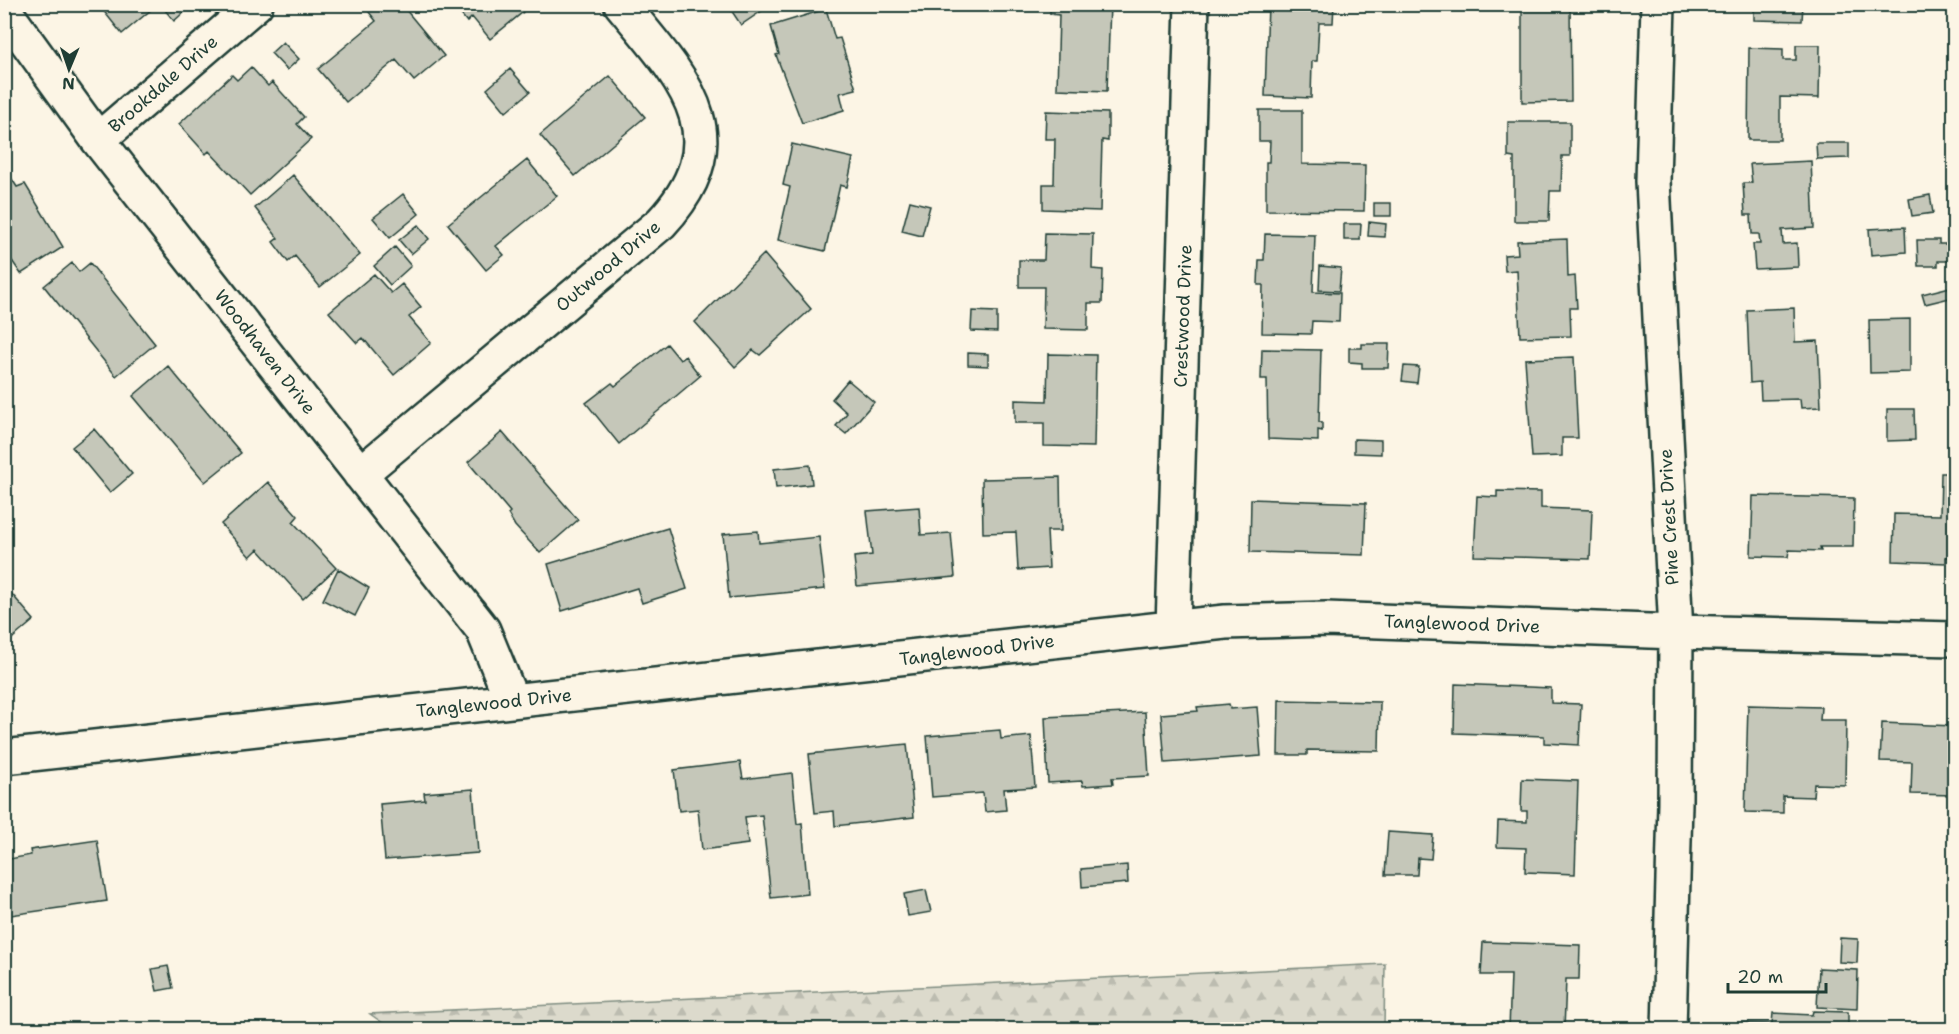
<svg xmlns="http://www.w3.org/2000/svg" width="1959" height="1034" viewBox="0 0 1959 1034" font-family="'Shantell Sans',sans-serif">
  <defs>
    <pattern id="forest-firs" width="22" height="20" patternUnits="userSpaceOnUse" patternTransform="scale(1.5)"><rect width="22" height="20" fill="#dcdacc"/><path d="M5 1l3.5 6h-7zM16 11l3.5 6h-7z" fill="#bcbcb0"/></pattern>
  </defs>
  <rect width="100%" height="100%" fill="#fcf5e5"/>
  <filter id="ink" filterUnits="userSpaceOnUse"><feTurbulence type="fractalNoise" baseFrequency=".0167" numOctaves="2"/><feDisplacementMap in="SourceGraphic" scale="12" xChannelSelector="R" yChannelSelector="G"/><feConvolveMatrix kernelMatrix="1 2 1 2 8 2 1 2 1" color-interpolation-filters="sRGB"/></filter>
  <g filter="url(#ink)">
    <path fill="url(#forest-firs)" stroke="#7e8c80" stroke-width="1.5" d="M1385,964L1384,1029L393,1030L370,1014Z"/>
    <path fill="#c5c7b9" stroke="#1f3d34" stroke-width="1.5" d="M98,4H158L122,34Z
      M160,4H193L174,21Z
      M369,4H401L444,56L414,81L396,60L346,102L318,69L376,21L365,7Z
      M453,4H517L523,12L490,39L472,17L467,22Z
      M727,4H772L741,25Z
      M1050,4H1110L1107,91L1057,89L1059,15L1050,14Z
      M1268,4H1334L1333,23H1319L1317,61H1312L1311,98L1265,96Z
      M1522,4H1570L1571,101L1522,102Z
      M1754,4H1803L1802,21L1754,20Z
      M826,9L835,39L840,38L856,89L840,93L844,110L802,123L776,55L779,54L771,26Z
      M283,42L299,59L287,70L271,53Z
      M1796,45H1820L1819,98L1780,97V140H1748L1749,48L1783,49V60H1796Z
      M251,67L268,86L272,82L304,117L297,124L311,139L250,195L209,151L206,154L179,124L232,75L237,80Z
      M510,69L530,92L506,112L487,89Z
      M610,76L645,117L575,176L540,135Z
      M1259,110H1302V164L1365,165L1364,211L1266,210V162H1269L1270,141H1259Z
      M1046,111L1108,113V141L1102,140L1100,211L1043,209V184H1054L1055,139H1045Z
      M1508,122H1570V156H1562L1561,191H1550L1549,221H1514V158L1508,157Z
      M1816,143H1849V158L1817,159Z
      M792,144L853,158L847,187L840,185L825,251L778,240L790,187L783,185Z
      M527,160L557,196L496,246L504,255L486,270L448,224Z
      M1811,161L1814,228L1782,230L1783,244L1797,243L1798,267L1755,269L1753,244H1760L1759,234H1752L1751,215H1745L1743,183H1752L1750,164Z
      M6,170L17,187L25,184L63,247L21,274L4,249Z
      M293,175L360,255L320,287L295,256L288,262L273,242L278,238L255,208Z
      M403,194L419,214L390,238L373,218Z
      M1930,195L1933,213L1912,216L1909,199Z
      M910,201L930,206L922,236L902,231Z
      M1374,203H1391V216H1374Z
      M1369,222L1386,224L1385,237L1368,236Z
      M1344,224H1361L1360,240H1344Z
      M418,225L429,239L411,254L399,240Z
      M1905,227L1906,252L1871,255L1869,229Z
      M1045,233L1093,234L1092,269L1103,270L1102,303H1088V330L1043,329L1044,287H1019V260H1044Z
      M1265,234L1315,235L1313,292L1340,293L1339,322L1312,321L1311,334L1262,333L1263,285H1258L1259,260H1264Z
      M1567,239L1568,277L1575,276L1577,308H1570L1571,336L1520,337L1517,270L1505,271L1504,255L1518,254L1517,241Z
      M1917,240H1939V244H1954V261H1938V266H1918Z
      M395,247L411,266L390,285L374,266Z
      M764,254L811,309L760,355L753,350L735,367L695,322Z
      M72,263L79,272L90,263L155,344L116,376L44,286Z
      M1320,266L1341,268L1339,291L1319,290Z
      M374,274L391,293L402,284L421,307L409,317L431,343L394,375L363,338L357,343L329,312Z
      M1954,286V297L1925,304L1922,294Z
      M1794,308L1795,342L1818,341L1821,407L1801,408L1800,399L1761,400L1760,382L1750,383L1747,310Z
      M972,311L997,312V332L971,331Z
      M1910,319V372L1870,373L1869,320Z
      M667,344L680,360L685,356L700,376L619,444L586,403L612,383L615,386Z
      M1362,344H1389L1388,368H1362V363L1349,362V348H1362Z
      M1262,349L1321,350L1319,422H1322V431L1318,430V441L1268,439L1267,379H1261Z
      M968,353L988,354V366L968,365Z
      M1048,354L1096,355L1094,447L1044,446V423H1015V400L1047,401Z
      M1574,357L1578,438H1562V456L1532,457L1525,359Z
      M168,366L241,453L205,482L133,396Z
      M1404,366L1419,367L1417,383L1402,381Z
      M848,380L874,402L846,434L836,426L847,413L832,399Z
      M1887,409H1914L1915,440L1887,441Z
      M94,429L132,474L110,493L72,447Z
      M502,432L578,520L540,553L515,526L508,514L510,512L468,462Z
      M1354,439L1381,440V454L1354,453Z
      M810,465L812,484L776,488L774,469Z
      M1941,473H1954V557H1946V563L1893,561L1894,514L1940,515Z
      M1060,477L1061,531H1047L1049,568L1018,570L1016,532L983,533L982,479Z
      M268,482L298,516L293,522L336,568L303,599L258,549L250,557L221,524Z
      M1497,491L1541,492V508L1592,510L1590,559L1474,556L1477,496L1497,497Z
      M1753,496L1854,498L1853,547H1820L1821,551L1789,550L1788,557L1751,556Z
      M1251,499L1366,503L1364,555L1250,552Z
      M919,507L921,535L951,533L955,577L857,586L854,557L872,555L867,511Z
      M668,528L687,589L642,603L637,588L562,611L548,564Z
      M758,531L759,543L819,537L825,589L729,598L723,534Z
      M338,569L369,588L355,616L323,600Z
      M4,585L34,620L7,643L4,639Z
      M1455,684L1551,688V703L1581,704L1579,745L1544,743V736L1454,733Z
      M1279,700L1380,702L1379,751L1307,750V755H1278Z
      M1229,704L1230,709L1257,707L1261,756L1165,763L1161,714L1198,711L1197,707Z
      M1748,705L1821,707L1820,720H1846L1845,785L1814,784L1813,797L1783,796V813L1745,812Z
      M1145,712L1149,776L1112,778L1113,784L1083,786L1082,781L1048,783L1045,717Z
      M1882,723L1954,726V795L1911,794L1912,762L1880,761Z
      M1000,730L1001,739L1031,736L1035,787L1004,789L1006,810L985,812L983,793L932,797L927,736Z
      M907,744L914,817L835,826L834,811L815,813L809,754Z
      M740,762L743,779L792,773L797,824L802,823L808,894L771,898L762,815L745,817L748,844L702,850L698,809L679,811L674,770Z
      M1522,779L1578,781L1575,874L1525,872L1526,848L1497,847L1498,821L1527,822V811H1521Z
      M473,789L478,853L385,860L380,804L425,800L424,793Z
      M1388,832L1433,835L1431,859L1418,858L1417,875H1385Z
      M97,840L107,901L4,916V860L31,855L30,850Z
      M1127,865L1128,883L1082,887L1081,869Z
      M926,890L931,912L908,916L904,894Z
      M1840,938L1858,939L1857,963L1839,962Z
      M1483,942L1580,945L1579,979H1566L1564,1030H1509L1511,975H1481Z
      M168,966L173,988L157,991L152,969Z
      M1819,968L1858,970L1857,1009L1817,1007Z
      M1813,1011L1848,1012V1030H1742V1023L1772,1024L1773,1013L1812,1015Z"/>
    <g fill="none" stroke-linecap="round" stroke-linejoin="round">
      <defs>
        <path id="street" d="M1658,4L1653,181L1676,632L1675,803L1669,1030
          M4,10L98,140L483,630L512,701
          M98,140L256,4
          M360,474L661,223C742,136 681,77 621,4
          M1173,627L1192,4
          M4,757L1225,622L1326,619L1676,632L1954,639"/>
      </defs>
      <use href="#street" stroke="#1f3d34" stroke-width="38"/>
      <use href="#street" stroke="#fcf5e5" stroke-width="33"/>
    </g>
  </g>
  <g text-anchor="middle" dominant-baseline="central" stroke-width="6" stroke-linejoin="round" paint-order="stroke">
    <g font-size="18" fill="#1f3d34" stroke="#fcf5e5">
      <text transform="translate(163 84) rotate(-41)">Brookdale Drive</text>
      <text transform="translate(608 266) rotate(-40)">Outwood Drive</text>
      <text transform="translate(1183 316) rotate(-88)">Crestwood Drive</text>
      <text transform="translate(265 352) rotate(52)">Woodhaven Drive</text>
      <text transform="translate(1669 517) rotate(-93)">Pine Crest Drive</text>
      <text transform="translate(1462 624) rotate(2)">Tanglewood Drive</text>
      <text transform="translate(977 650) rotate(-7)">Tanglewood Drive</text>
      <text transform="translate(494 703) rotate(-6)">Tanglewood Drive</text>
    </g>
  </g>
  <rect width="1959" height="1034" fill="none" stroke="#fcf5e5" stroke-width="24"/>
  <rect x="12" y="12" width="1935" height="1010" fill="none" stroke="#1f3d34" stroke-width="2" filter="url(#ink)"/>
  <g transform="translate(69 69) rotate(182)" stroke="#fcf5e5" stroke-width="4.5" paint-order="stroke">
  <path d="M0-4.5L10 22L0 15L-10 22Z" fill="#1f3d34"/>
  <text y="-9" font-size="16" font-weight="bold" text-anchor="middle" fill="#1f3d34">N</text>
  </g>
  <path d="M1728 983v9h98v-9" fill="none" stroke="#1f3d34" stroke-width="3"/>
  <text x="1737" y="983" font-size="18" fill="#1f3d34" stroke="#fcf5e5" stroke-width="4.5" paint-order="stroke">20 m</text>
</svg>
